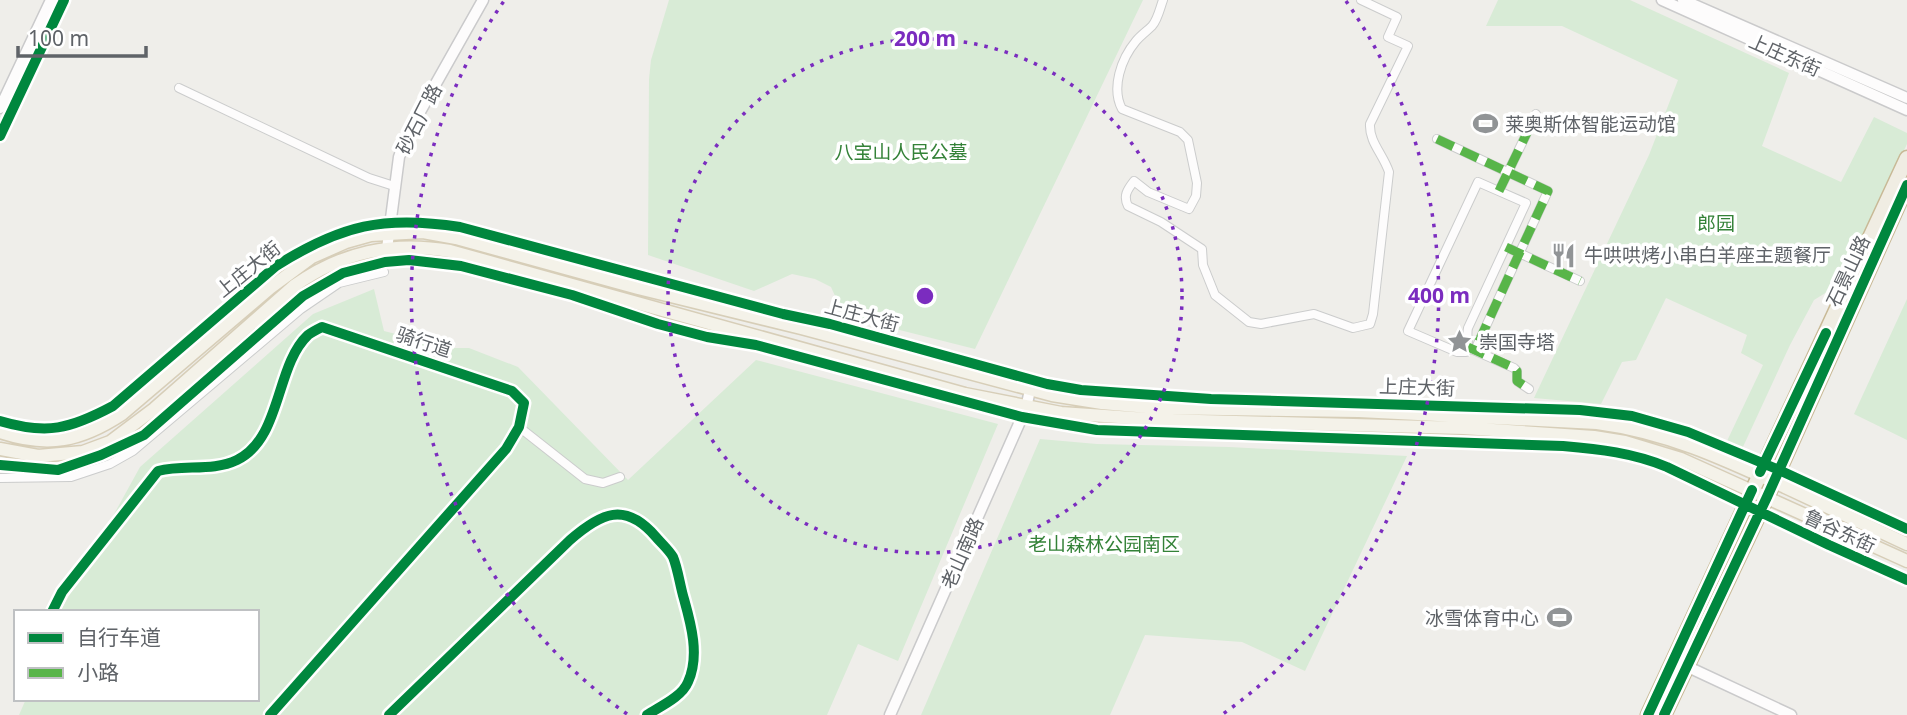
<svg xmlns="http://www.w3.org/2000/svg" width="1907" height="715" viewBox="0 0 1907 715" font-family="'Noto Sans','Noto Sans SC',sans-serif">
  <rect width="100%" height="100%" fill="#efeeea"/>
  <path fill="#d8ebd6" d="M669,0H1143L975,349L844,316L831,287L815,279L792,274L754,291L648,255L649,79L651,60Z
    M1498,0H1630L1789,73L1762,146L1841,182L1874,117L1907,133V144L1840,284L1814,300L1790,345L1742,449L1727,441L1763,365L1741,353L1747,335L1666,298L1636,360L1622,362L1601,404L1534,398L1649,155L1678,80L1562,26H1486Z
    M374,289L384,331L452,348H469L518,367L628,480L756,360L998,424L898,661L858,644L827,715H19L26,699H257V612H60L140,467L313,314Z
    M1907,299V440L1854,414Z
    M1040,439L1097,444L1229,447L1407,456L1305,671L1242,642L1145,635L1110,715H921Z"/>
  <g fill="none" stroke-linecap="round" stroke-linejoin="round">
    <defs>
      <path id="street" d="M1163,0C1160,8 1158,19 1152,26C1147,31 1141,35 1136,41C1121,59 1111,88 1122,109L1180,132L1188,140L1197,183L1196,196L1189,209L1148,192L1134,181C1127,190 1123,196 1128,206L1161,222L1202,249L1203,265L1215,295L1249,322L1261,324L1314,314L1353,328L1370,324L1373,314L1389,172C1383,154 1369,142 1370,124L1408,46L1388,37L1397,17L1361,0
        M179,88L369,178L394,186
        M1437,139L1548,191L1475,350
        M1478,182L1526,203L1468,328C1466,336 1470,345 1466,352H1457L1408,331Z
        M1499,191L1536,114
        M1506,247L1580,281
        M1471,349L1514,368L1517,371V381L1529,389
        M519,427L585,479L603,483L620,477
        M0,478L71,477L110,464L133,451L301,309L339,283L384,272"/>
      <path id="secondary" d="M1662,0L1907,110
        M1683,0L1907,98
        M0,108L51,0
        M0,136L64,0
        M387,249L399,157L408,133L483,0
        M1759,475L1779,470L1907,529
        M1757,506L1759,512L1907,580
        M1686,666L1791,715
        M890,715L1026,408L1030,390"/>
      <path id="primary" d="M0,432C48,448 81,441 122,414L270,288L312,257L346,242L371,235L423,232L456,238L638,288L801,328L1052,395L1102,403L1160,408L1359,411L1597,423C1666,432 1722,458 1785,487C1825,506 1866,525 1907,544
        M0,449L38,456L83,452L110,442L154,409L294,286C342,252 392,241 450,251L965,394L1061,413L1162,420L1464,428L1594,437L1625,442L1681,459L1907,561"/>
      <path id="highway" d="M1648,715L1907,158
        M1664,715L1767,497L1907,185"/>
    </defs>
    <use href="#street" stroke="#cbcccc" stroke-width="10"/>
    <use href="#secondary" stroke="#cacacb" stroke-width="13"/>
    <use href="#primary" stroke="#d7ceb8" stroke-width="15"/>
    <use href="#highway" stroke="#c8b996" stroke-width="17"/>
    <use href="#street" stroke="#fdfcfc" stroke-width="8"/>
    <use href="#secondary" stroke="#fdfcfc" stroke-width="10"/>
    <use href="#primary" stroke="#f4f2e9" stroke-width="12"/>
    <use href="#highway" stroke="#f0ede3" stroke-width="14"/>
    <path stroke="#58b549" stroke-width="9" stroke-dasharray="18 9" stroke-linecap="butt" d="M1437,139L1548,191L1475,350
      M1499,191L1536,114
      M1506,247L1580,281
      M1468,347L1514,368L1517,371V381L1529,389"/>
    <defs>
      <path id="cycleway" d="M0,136L64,0
        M0,421C47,435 70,429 113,406L276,266C341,225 384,215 460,227L783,314L830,324L1047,384L1081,390L1211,399L1580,410L1632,416L1688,432L1779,470L1907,529
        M0,465L58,470L101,455L144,435L303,296L343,273L385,262L409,260L461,266L572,295L658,324L707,337L756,345L1022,417L1097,430L1563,446C1599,449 1634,453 1667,467L1829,545L1907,580
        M1760,472L1826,333
        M52,612L62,592L158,471C184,464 212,472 237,460C282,438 275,366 308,335C312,332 318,329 322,327L512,391L524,403L519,427L506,449L270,715
        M389,715L570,540C601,513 625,501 656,537C661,543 669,550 673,557C678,569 680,586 684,599C691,624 700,656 688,682C682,697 659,707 647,715
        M1648,715L1752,490
        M1664,715L1767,497L1907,185"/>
    </defs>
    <use href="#cycleway" stroke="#fff" stroke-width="15"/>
    <use href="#cycleway" stroke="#00873e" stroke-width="10"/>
  </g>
  <g fill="none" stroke="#7b2cbf" stroke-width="3.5" stroke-dasharray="3.5 7">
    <circle cx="925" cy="296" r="257"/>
    <path d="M627 714A514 514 0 0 1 504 1M1346 1A514 514 0 0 1 1223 714"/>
  </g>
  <defs>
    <symbol id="stadium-bare" viewBox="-9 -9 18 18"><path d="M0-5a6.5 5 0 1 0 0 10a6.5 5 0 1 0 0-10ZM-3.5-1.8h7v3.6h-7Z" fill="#919496" stroke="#fff" stroke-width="2.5" paint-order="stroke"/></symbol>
    <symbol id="restaurant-bare" viewBox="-9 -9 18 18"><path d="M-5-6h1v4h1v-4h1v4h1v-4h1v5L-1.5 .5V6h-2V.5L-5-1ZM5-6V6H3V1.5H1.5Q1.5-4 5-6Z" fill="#919496" stroke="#fff" stroke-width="2.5" paint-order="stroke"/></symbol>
    <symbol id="sight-bare" viewBox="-9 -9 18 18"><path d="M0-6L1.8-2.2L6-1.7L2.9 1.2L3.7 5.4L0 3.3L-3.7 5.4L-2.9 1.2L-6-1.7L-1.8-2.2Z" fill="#919496" stroke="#fff" stroke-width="2.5" paint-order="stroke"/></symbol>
  </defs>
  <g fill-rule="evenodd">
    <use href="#stadium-bare" x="1468" y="106" width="35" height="35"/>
    <use href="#restaurant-bare" x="1546" y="238" width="35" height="35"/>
    <use href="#sight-bare" x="1442" y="324" width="35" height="35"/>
    <use href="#stadium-bare" x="1542" y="600" width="35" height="35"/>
  </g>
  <g text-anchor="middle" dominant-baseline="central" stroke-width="7" stroke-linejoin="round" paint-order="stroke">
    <g font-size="19" fill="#5f6368" stroke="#fff">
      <text transform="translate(1785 55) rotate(24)">上庄东街</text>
      <text transform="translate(419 119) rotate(-63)">砂石厂路</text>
      <text transform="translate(248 269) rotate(-39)">上庄大街</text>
      <text transform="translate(1848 271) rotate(-65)">石景山路</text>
      <text transform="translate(862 315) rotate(15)">上庄大街</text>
      <text transform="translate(424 342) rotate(18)">骑行道</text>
      <text transform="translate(1417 387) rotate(2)">上庄大街</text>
      <text transform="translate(1840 531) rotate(25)">鲁谷东街</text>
      <text transform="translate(962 553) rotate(-66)">老山南路</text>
    </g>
    <g font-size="19" fill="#5f6368" stroke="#fff" text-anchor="start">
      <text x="1505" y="124">莱奥斯体智能运动馆</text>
      <text x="1584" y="255">牛哄哄烤小串白羊座主题餐厅</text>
      <text x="1479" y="342">崇国寺塔</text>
      <text x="1539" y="618" text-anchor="end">冰雪体育中心</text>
    </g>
    <g font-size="19" fill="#348238" stroke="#fff">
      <text x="901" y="152">八宝山人民公墓</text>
      <text x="1716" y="223">郎园</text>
      <text x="1104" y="544">老山森林公园南区</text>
    </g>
  </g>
  <circle cx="925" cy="296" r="10" fill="#7b2cbf" stroke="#fff" stroke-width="3.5"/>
  <g font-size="21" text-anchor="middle" font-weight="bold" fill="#7b2cbf" stroke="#fff" stroke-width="7" stroke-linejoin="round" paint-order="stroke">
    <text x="925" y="46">200 m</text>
    <text x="1439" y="303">400 m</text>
  </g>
  <rect x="14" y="610" width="245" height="91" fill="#ffffff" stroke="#bfc1c3" stroke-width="2"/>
  <rect x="28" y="633" width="35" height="10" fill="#00873e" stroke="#bfc1c3" stroke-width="2"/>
  <text x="77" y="645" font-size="21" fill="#5f6368">自行车道</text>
  <rect x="28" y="668" width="35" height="10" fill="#58b549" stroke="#bfc1c3" stroke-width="2"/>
  <text x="77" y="680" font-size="21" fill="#5f6368">小路</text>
  <path d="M18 46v10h128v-10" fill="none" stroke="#5f6368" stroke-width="3.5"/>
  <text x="28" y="46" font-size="21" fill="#5f6368" stroke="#ffffff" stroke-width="5" paint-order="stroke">100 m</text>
</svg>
